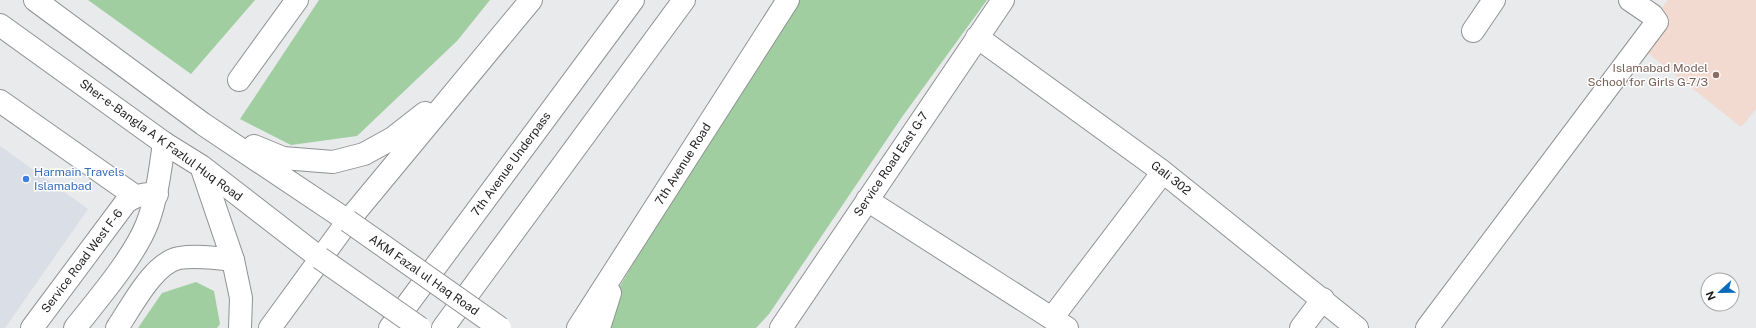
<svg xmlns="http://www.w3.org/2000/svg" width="1756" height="328" viewBox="0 0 1756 328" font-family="'Public Sans',sans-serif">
  <rect width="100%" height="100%" fill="#e8eaec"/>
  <path fill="#d9dee7" d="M0,146L88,209L5,328H0Z"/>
  <path fill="#f2dad0" d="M1668,0H1756V109L1741,127L1634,42Z"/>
  <path fill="#a0cea0" d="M88,0H255L191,74Z
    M319,0H490L457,41L357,136L291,145L240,119Z
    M789,0H987L902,117L769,314L756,328H599L620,286Z
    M196,282L214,291L220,324L217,328H138L162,293Z"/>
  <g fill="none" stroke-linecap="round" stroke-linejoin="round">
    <defs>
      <path id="minor" d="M1473,31L1494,0
        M977,37L1163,172L1357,328
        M239,80L297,0
        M0,101L135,196
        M867,200L1067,328
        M1052,318L1163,172
        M32,328L126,202C136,195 145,193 157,194
        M781,328L1003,0
        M1301,328L1323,299
        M1427,328L1657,22L1652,15L1630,0"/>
      <path id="secondary" d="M35,0L203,124L348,221
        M0,25L164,143L201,166L320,258
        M254,146L283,158L333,162L364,154L393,138L425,113
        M201,166L233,260L241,298L240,328
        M270,328L348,221L531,0
        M578,328L788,0
        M599,328L610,293"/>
      <path id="primary" d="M75,328C98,299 134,257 147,224C157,198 160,171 164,143
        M117,328C131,308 153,263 179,258C197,255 216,258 233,260
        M390,328L633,0
        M443,328L684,0"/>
    </defs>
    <use href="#minor" stroke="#919294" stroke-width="24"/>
    <use href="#secondary" stroke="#919294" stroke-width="24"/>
    <use href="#primary" stroke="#919294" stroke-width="24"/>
    <use href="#minor" stroke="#fff" stroke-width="22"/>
    <use href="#secondary" stroke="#fff" stroke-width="22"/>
    <use href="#primary" stroke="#fff" stroke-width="22"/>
    <defs>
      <path id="secondary-bridge" d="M348,221L500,328
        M320,258L420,328"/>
    </defs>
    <use href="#secondary-bridge" stroke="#919294" stroke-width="24" stroke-linecap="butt"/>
    <use href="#secondary-bridge" stroke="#fff" stroke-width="22"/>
  </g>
  <circle fill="#8d6e63" stroke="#fff" stroke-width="1.5" cx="1716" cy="75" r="4"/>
  <circle fill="#3f7fe0" stroke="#fff" stroke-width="1.5" cx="26" cy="179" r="4"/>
  <g text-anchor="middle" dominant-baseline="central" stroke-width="3" stroke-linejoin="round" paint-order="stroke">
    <g font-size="12" fill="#785e54" stroke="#fff" text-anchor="end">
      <text x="1708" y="68">Islamabad Model<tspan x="1708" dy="14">School for Girls G-7/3</tspan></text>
    </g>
    <g font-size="12" fill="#1d1e1f" stroke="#fff">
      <text transform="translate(161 140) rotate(36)">Sher-e-Bangla A K Fazlul Huq Road</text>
      <text transform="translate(511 164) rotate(-54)">7th Avenue Underpass</text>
      <text transform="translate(683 164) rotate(-58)">7th Avenue Road</text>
      <text transform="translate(891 164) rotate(-56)">Service Road East G-7</text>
      <text transform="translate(1171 178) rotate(38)">Gali 302</text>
      <text transform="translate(82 261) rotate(-53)">Service Road West F-6</text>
      <text transform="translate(424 275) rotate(35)">AKM Fazal ul Haq Road</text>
    </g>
    <g font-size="12" fill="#366cbe" stroke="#fff" text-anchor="start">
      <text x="34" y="172">Harmain Travels<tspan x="34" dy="14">Islamabad</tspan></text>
    </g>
  </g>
  <g transform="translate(1720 292) rotate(248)"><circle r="19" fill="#ffffff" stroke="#a5a5a5"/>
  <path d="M0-3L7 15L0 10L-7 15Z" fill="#086bb7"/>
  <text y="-6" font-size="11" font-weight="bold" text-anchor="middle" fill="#1d1e1f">N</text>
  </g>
</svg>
